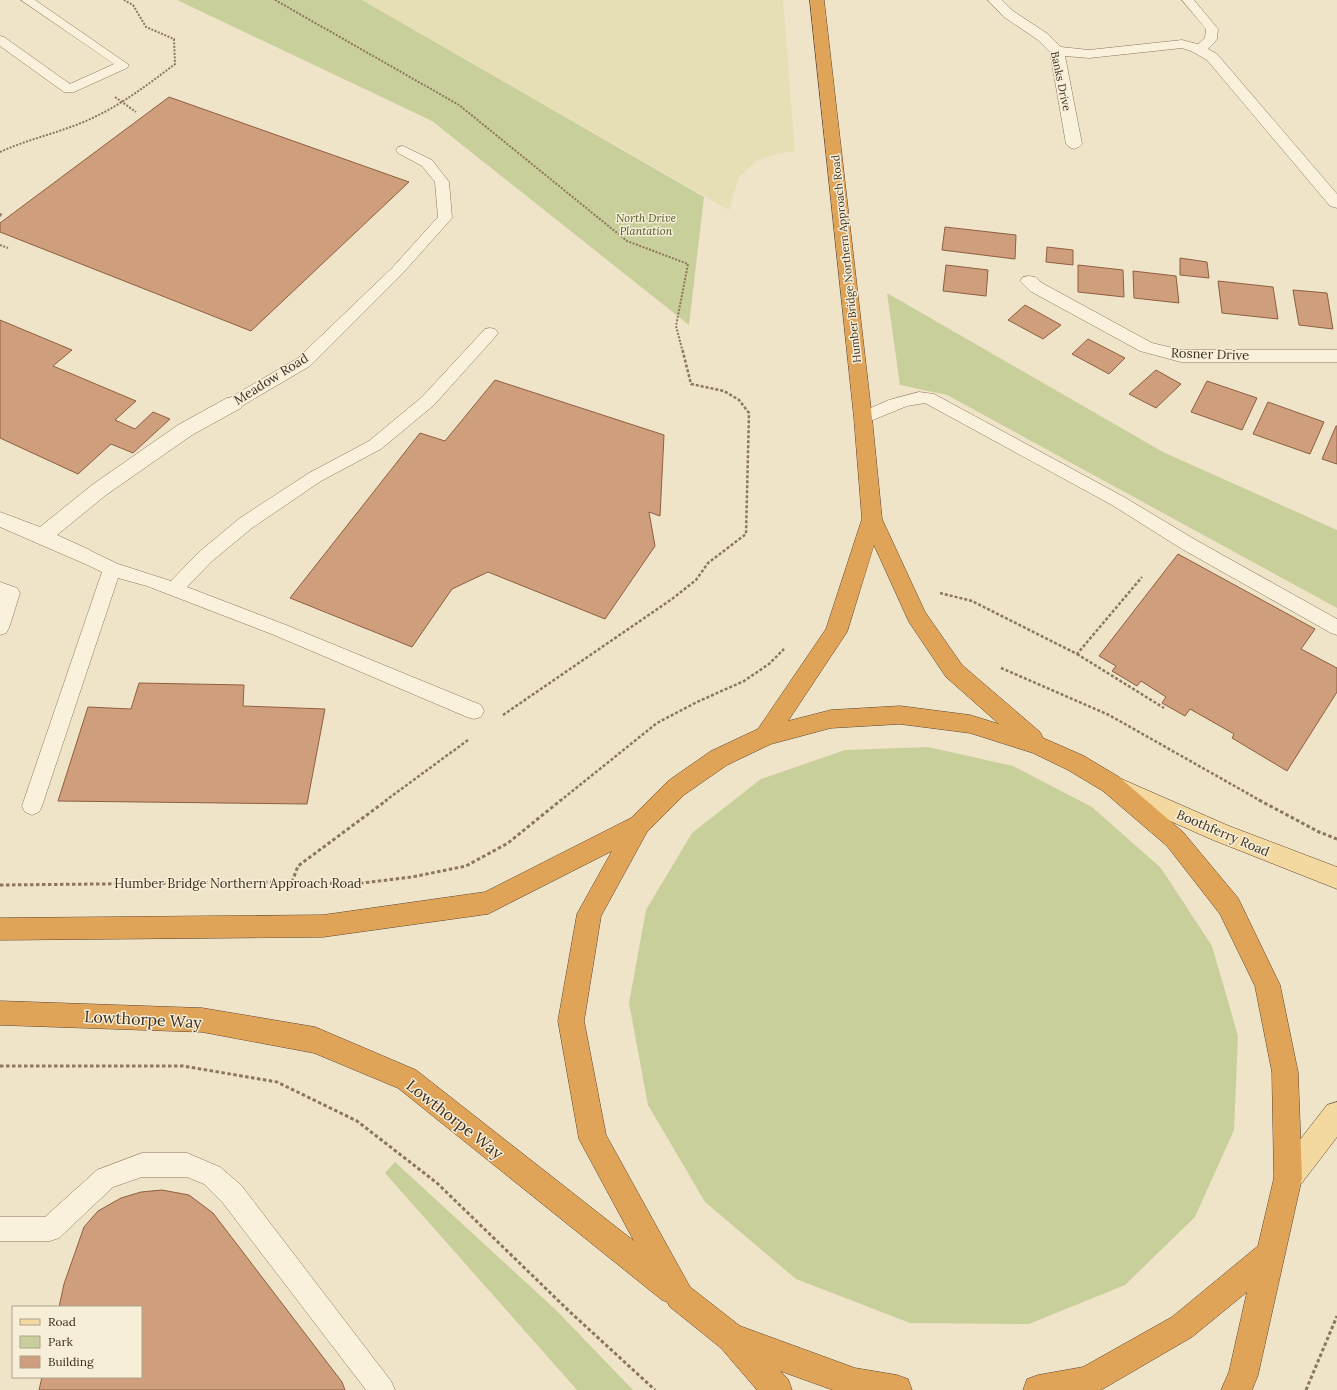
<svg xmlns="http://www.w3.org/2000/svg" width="1337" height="1390" viewBox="0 0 1337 1390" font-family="Lora,serif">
  <rect width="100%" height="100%" fill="#f0e4c8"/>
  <path fill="#e6deb5" d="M362,0H783L795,151L777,154L757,160L739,177L729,210Z"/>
  <path fill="#c9cf9b" d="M177,0H362L704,197L689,325L432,121Z
    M887,293L1163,452L1337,530V608L947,395L900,385Z
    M928,747L1013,766L1092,807L1161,868L1212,946L1238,1036L1234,1130L1195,1217L1125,1285L1029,1324L910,1323L796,1279L705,1202L648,1105L629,1003L646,910L692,833L761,779L845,750Z
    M395,1162L556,1310L633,1390H577L385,1173Z"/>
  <path fill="#cf9f7d" stroke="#8d5f41" d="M169,97L409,182L251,331L0,232V223Z
    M945,227L1016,235L1015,259L942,250Z
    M1047,247L1073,250V265L1046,262Z
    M1180,258L1207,262L1209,278L1180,275Z
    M946,265L988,270L986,296L943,291Z
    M1078,265L1123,270L1124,297L1078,292Z
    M1133,271L1176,276L1179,303L1134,298Z
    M1218,281L1273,287L1278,319L1222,313Z
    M1293,290L1327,293L1333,329L1299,325Z
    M1025,305L1061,325L1043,339L1008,320Z
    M0,320L72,350L53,366L136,401L115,420L135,429L153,412L170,419L133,453L111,444L78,474L0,438Z
    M1088,339L1125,358L1109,374L1072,354Z
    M1156,370L1181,384L1156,408L1129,394Z
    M495,380L664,435L660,516L649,512L655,546L605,619L488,572L452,589L412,647L290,598L420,433L445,441Z
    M1207,381L1257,398L1242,430L1191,412Z
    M1268,402L1324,422L1310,454L1253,434Z
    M1336,426H1337V464L1322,459Z
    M1178,554L1315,629L1301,649L1337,668V692L1287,771L1232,738L1234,734L1190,709L1185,716L1162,703L1166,697L1141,681L1137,686L1112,671L1116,666L1099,656Z
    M139,683L244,685L243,706L325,709L307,804L58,801L88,707L131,709Z
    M162,1190L189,1195L213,1213L342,1382L345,1390H39L42,1377H141V1307H59L64,1284L84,1227L98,1211L121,1198L141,1192Z"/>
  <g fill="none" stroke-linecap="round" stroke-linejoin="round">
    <defs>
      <path id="lane" d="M21,0H35L129,65L127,68L74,92H64L0,46V36L4,37L70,84L114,64Z
        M1182,0H1194L1218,29L1217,39C1212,46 1204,54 1195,52L1193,49L1205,38L1206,29Z
        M403,146L432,160L449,182L452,218L402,274L310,366L240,407L234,409L228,407L226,403L228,399L298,358L392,268L438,217L435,182L422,166L398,153L396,150L398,147Z
        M490,328L495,329L498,333L495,337L434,405L381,449L321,481L252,528L211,562L187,587L286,625L481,705L484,711L481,717L474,719L467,717L274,635L147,586L118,578L42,806L39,812L32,815L25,812L22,806L102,572L77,560L74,555L77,550L83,548L89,550L118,564L171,581L199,552L240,518L309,473L369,441L422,397L485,329Z
        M919,392L934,394L1124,497L1194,539L1337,619V635L1331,633L1182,549L1112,505L925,403L907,406L863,424L857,422L855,418L857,414L889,400Z
        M0,582L17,588L20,593L9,628L6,633L0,635Z
        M142,1153H187L220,1167L241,1185L391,1381L395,1390H366L223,1203L204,1184L187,1177H142L113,1187L59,1238L50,1241H0V1217H45L97,1170Z"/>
      <path id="street" d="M988,0H1002L1013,11L1048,34L1061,47L1089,50L1182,40L1201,45L1217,54L1337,194V208L1330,206L1207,60L1191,51L1182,48L1089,58L1065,56L1082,144L1079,147L1074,149L1069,147L1066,144L1050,52L1038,40L1004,17Z
        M1029,276L1035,277L1042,283L1152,343L1181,350H1337V362H1181L1140,351L1030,291L1020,281L1023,277Z
        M234,397L241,398L243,403L241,408L192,435L106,495L57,535L90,550L93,555L90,560L83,563L76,560L0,527V512L40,527L92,485L178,425L227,398Z"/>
      <path id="primary" d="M1117,777L1229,826L1337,867V889L1213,840L1109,794L1105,787L1109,780Z
        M1337,1102V1137L1298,1188L1288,1192L1278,1188L1274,1178L1278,1168L1327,1105Z"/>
      <path id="highway" d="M810,0H824L872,418L882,519L925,612L962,665L1040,732L1043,738L1084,756L1119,777L1183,832L1238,898L1280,985L1298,1072L1302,1178L1258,1375L1252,1390H1221L1229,1372L1247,1292L1192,1337L1101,1390H1023L1027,1379L1038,1375L1083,1367L1172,1317L1258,1246L1274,1178L1272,1072L1255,986L1220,914L1167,846L1103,791L1068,770L1033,753L970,733L900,724L831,728L771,744L727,765L684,795L647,832L601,916L584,1021L606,1135L690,1287L740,1326L855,1368L897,1375L908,1379L912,1390H833L780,1371L788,1379L792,1390H757L721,1348L670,1307L667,1302L662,1300L398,1088L314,1053L202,1032L0,1025V1001L202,1008L315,1027L416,1070L634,1241L579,1139L558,1021L577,914L612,851L488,914L323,937L0,940V918L323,915L485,892L631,818L668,781L711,751L758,729L826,629L862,519L854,418ZM874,545L909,622L946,677L999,724L970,715L900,706L831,710L788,721L847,632Z"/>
    </defs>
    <use href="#lane" stroke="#8d765c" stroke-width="1"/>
    <use href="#street" stroke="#8d765c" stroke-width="1"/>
    <use href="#primary" stroke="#5b4430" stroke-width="1"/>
    <use href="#highway" stroke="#5b4430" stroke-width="1"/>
    <path stroke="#8d765c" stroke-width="2" stroke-dasharray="2 1.5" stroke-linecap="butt" d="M275,0L459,105L627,241L688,264L676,326L682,349
      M115,97L136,112
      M0,152C26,140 54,134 81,123C116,109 146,86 175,64L174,39L146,27L133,5L124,0
      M0,214L2,215L0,216
      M0,245L8,248"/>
    <path stroke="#8d765c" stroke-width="2.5" stroke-dasharray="3 2" stroke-linecap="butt" d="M940,593L972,601L1077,654L1142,577
      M1077,654L1164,708
      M1001,668L1109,715L1261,801
      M503,715L672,599L696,580L708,563L746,534L749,413L739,400L724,391L691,384L682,348
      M385,801L468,740
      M560,801L657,723L697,702L744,681L769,664L784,649"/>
    <path stroke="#8d765c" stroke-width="3" stroke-dasharray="3.5 2.5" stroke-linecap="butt" d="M1259,800L1319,832L1337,839
      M292,882L298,866L387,800
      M0,885L292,882L354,884L412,877L466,866L508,843L561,800
      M0,1066H183L277,1082L357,1121L437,1183L569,1311L655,1390
      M1306,1390L1337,1316"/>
    <use href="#lane" fill="#faf1dc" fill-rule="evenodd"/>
    <use href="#street" fill="#faf1dc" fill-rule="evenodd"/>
    <use href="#primary" fill="#f3d9a0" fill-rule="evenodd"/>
    <use href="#highway" fill="#e0a458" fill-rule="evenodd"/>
  </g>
  <g text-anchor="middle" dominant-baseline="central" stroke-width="3" stroke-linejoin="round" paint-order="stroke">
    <g font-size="11" fill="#3d2e20" stroke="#f7eed8">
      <text transform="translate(1061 81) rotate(78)">Banks Drive</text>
      <text transform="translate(846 259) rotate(-96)">Humber Bridge Northern Approach Road</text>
    </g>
    <g font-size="11" font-style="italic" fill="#4d5a26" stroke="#f7eed8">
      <text x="646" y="218">North Drive<tspan x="646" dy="13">Plantation</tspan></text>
    </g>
    <g font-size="13" fill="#3d2e20" stroke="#f7eed8">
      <text transform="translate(1210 354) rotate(2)">Rosner Drive</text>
      <text transform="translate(271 379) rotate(-32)">Meadow Road</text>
      <text transform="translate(1223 833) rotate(23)">Boothferry Road</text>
      <text x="238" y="883">Humber Bridge Northern Approach Road</text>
    </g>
    <g font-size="16" fill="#3d2e20" stroke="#f7eed8">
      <text transform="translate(143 1019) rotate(3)">Lowthorpe Way</text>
      <text transform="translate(455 1119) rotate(38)">Lowthorpe Way</text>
    </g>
  </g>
  <rect x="12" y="1306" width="130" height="72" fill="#f7eed8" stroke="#ada18e"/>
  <rect x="20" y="1319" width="20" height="6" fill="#f3d9a0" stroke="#ada18e"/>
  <text x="48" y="1326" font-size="12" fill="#3d2e20">Road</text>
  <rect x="20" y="1336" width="20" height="12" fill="#c9cf9b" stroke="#ada18e"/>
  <text x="48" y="1346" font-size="12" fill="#3d2e20">Park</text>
  <rect x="20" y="1356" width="20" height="12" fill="#cf9f7d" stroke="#ada18e"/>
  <text x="48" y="1366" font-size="12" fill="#3d2e20">Building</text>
</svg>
